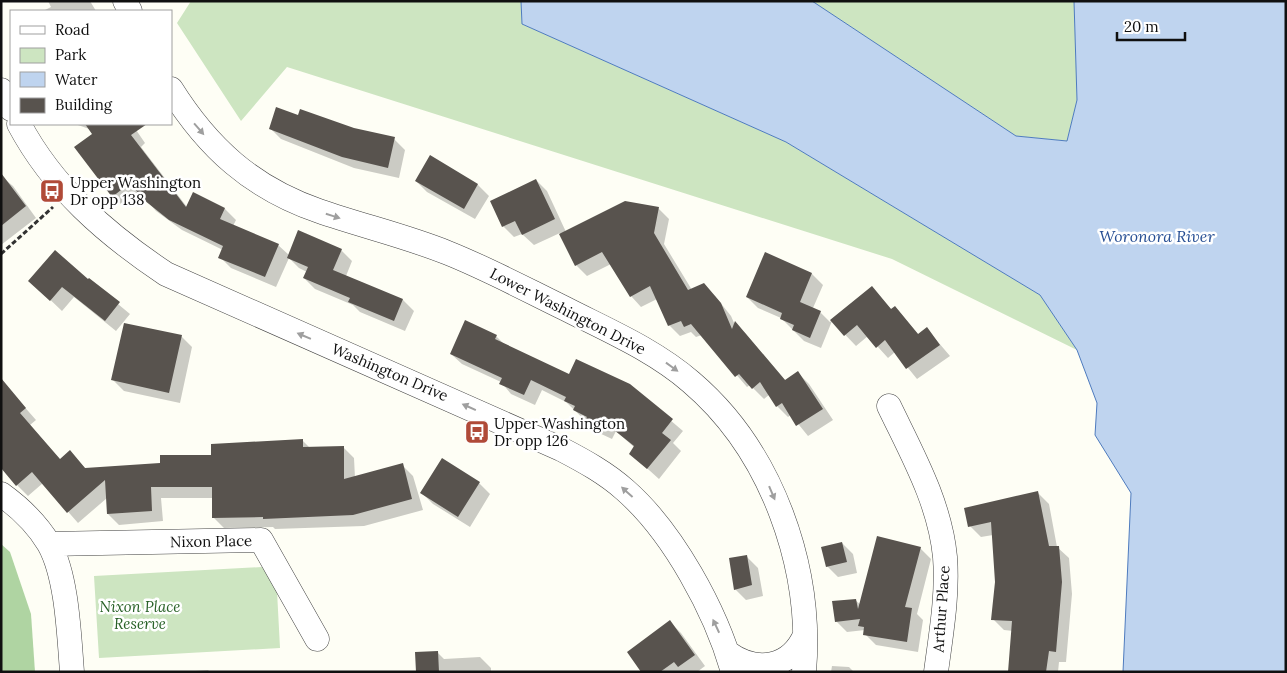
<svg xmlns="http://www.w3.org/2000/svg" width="1287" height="673" viewBox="0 0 1287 673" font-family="Lora,serif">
  <rect width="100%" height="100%" fill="#fefef5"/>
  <path fill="#cde5c1" d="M191,1H521L522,24L786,142L1040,295L1077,350L892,259L287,67L241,121L177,23Z
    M812,1H1074L1077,100L1067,141L1016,136Z
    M262,567L277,591L280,648L99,658L94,576Z"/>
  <path fill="#afd4a2" d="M1,544L10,552L31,614L35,672H1Z"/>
  <path fill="#bfd4ef" stroke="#4e7bbe" d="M521,1H812L1016,136L1067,141L1077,100L1074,1H1286V672H1123L1131,493L1095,435L1097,403L1077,350L1040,295L786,142L522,24Z"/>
  <path fill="#0003" d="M48,1H90L96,11H43L51,7Z
    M299,116L394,139L405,150L399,178L354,168L281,139L270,128Z
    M75,124H132L145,143L141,147L187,207L194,194L225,209L236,220L233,226L278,245L289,255L341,250L352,261L346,276L403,300L414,311L405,331L360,312L353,305L315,289L304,278L307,272L299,268L289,258L276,287L231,268L220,257L223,250L182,230L156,211L141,194L124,207L113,196L98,132Z
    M430,157L478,185L489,196L475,219L427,192L416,181Z
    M1,176L13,186L36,218L1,245Z
    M536,180L547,191L566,232L658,208L669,219L664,244L692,290L715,296L731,316L735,325L746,334L786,381L798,373L809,384L833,420L808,436L791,415L788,417L777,406L770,394L764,399L750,385L747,387L702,335L696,337L691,332L680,336L669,325L657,299L641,307L631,296L611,264L587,276L576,265L560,233L534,245L522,234L514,237L503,226Z
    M766,254L812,274L823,285L813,308L820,312L830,322L872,288L892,310L895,307L919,335L927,329L950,356L917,379L895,352L888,358L868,336L856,346L832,321L821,348L804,341L781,318L758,308L747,297Z
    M89,280L130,314L116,331L74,297L62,311L41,291Z
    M181,336L192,347L180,403L124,391L113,380Z
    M496,336L505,345L570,375L629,385L683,431L673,443L681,451L659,479L630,453L635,448L616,431L612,439L597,432L566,402L542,390L535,405L511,394L501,382L462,364L451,354Z
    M7,387L36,420L30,425L60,460L70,452L86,469L161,464L302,440L310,448L343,447L354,458L355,478L402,465L413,476L423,510L364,526L275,529L273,527L224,528L213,517V498H161L163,521L119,525L108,514L107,498L78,523L43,483L28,496L17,485Z
    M479,483L490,494L470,527L433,504L422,493Z
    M1038,493L1049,504L1057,547L1069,558L1072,594L1066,662H1059L1058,672H1030L1013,631L1004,630L993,619L997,582L993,535L981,537L970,526Z
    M842,543L853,554L857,573L838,577L827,566Z
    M920,548L931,559L917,614L923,620L918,652L876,645L865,634V630L847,632L836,621L855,600L861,605Z
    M747,557L758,568L763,596L746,600L735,589Z
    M670,622L681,633L705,666L697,672H643Z
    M437,652L444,659L480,657L491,668V672H417Z
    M832,666L849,667L854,672H831Z
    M208,670L210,672H182Z"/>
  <path fill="#58534e" d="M276,107L298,115L300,109L354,128L395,137L388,168L342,157L269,129Z
    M85,124H147L131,135L186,207L193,192L225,208L220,219L279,244L265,277L218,258L223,246L169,220L144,200L130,183L112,197L74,147L92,134Z
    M430,155L478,184L464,209L415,181Z
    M1,173L26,206L1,226Z
    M536,179L555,219L522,235L515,221L502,227L490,201Z
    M625,201L659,207L654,233L688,290L704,283L721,303L732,329L735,321L785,380L798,371L823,409L796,426L782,403L776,407L760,382L752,389L739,374L735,377L691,324L684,327L681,321L668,326L650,286L630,297L602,252L575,266L559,234Z
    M298,230L342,249L333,270L403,299L394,321L348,302L350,298L303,278L308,267L287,258Z
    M55,250L88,279L89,278L120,302L105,321L62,287L50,301L28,281Z
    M765,252L812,273L800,302L821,311L810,338L792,330L794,325L780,319L782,313L746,297Z
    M872,286L891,309L895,306L918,334L927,327L940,345L906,369L885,340L876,348L857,325L844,336L830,320Z
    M465,320L497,335L495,339L569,374L576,359L630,384L673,419L662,433L671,440L647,469L629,454L634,446L604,422L601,429L584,421L587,417L573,410L575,406L564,401L566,397L531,380L524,395L499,384L502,378L450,354Z
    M124,323L182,335L169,393L111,380Z
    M1,378L26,408L20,413L60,459L70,450L85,468L160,463V455H211V444L303,439V447L344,446V479L403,463L412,499L353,515L263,519V517L212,518V487H151L152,511L107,514L105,480L67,513L32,472L16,486L1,468Z
    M442,458L480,482L458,517L420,493Z
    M1038,491L1049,546H1059L1062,582L1056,652L1049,651L1046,672H1008L1012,621L991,620L995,582L991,522L968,527L964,508Z
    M877,536L921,547L905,607L912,608L907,642L863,635L864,627L858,626L860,619L835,622L832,601L856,599L858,609Z
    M842,542L847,562L826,567L821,547Z
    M747,555L752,585L734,590L729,558Z
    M670,620L695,655L678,667L674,662L660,672H641L627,652Z
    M438,651L439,672H416L415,652Z"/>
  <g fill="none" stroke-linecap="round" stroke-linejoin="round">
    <defs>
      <path id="minor" d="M125,1L130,11
        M171,89C208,148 252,188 319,211C362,226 406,236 448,253C488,269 527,290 566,309C609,331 654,350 691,382C772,451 813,567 804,672
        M1,90L11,109
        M19,124C53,188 106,234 166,274L561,449C584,461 606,473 625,490C673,532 716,611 733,672
        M889,406C912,454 940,503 945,557C948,595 941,634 936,672
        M1,494C19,507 37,524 49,544C67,576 69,634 72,672
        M49,544L261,540L317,639
        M728,653C756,673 790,669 805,635"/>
    </defs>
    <use href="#minor" stroke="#434343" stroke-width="25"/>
    <path stroke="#323232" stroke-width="3" stroke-dasharray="5 2.5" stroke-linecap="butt" d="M1,254L53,207"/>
    <use href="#minor" stroke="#fff" stroke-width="24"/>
  </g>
  <defs><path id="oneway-solid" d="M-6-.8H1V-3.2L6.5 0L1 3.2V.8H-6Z" transform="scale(1.25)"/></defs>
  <g fill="#9f9f9f">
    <use href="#oneway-solid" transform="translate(199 129) rotate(49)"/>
    <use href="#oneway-solid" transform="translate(333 216) rotate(17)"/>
    <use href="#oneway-solid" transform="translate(304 336) rotate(-157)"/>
    <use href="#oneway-solid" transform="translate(672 367) rotate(36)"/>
    <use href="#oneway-solid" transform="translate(469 407) rotate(-156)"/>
    <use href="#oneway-solid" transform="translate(627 492) rotate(-138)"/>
    <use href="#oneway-solid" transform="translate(772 493) rotate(67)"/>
    <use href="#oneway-solid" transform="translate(716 626) rotate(-115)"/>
  </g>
  <defs>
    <symbol id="bus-square" viewBox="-11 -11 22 22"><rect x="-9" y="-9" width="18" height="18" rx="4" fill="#b04a38" stroke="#fff"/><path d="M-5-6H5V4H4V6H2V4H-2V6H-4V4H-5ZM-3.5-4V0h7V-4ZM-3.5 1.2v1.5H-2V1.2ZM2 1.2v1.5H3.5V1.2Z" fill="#fff"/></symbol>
  </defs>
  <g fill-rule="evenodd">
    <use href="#bus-square" x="38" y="177" width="28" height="28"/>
    <use href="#bus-square" x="463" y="418" width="28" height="28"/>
  </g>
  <g text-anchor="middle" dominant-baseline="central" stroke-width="5" stroke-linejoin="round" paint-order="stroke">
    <g font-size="15" fill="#101010" stroke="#fff" text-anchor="start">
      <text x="70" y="182">Upper Washington<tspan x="70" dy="17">Dr opp 138</tspan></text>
      <text x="494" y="423">Upper Washington<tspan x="494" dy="17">Dr opp 126</tspan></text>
    </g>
    <g font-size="15" fill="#101010" stroke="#fff">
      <text transform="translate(568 311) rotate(27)">Lower Washington Drive</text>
      <text transform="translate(390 372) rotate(23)">Washington Drive</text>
      <text transform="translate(211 541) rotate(-1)">Nixon Place</text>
      <text transform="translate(941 609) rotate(-86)">Arthur Place</text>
    </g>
    <g font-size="15" font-style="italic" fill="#286127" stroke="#fff">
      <text x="140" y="606">Nixon Place<tspan x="140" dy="17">Reserve</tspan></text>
    </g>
    <g font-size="16" font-style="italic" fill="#274f94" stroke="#fff">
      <text x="1157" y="236">Woronora River</text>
    </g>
  </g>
  <rect width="1287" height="673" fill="none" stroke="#101010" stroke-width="5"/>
  <rect x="10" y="10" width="162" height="115" fill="#ffffff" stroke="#9f9f9f"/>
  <rect x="20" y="26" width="25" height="8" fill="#ffffff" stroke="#9f9f9f"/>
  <text x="55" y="35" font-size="15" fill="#101010">Road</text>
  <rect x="20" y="48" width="25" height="15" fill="#cde5c1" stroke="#9f9f9f"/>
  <text x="55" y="60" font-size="15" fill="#101010">Park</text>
  <rect x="20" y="72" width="25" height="15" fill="#bfd4ef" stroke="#9f9f9f"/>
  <text x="55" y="85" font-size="15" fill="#101010">Water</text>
  <rect x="20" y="98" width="25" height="15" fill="#58534e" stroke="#9f9f9f"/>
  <text x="55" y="110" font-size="15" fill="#101010">Building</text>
  <path d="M1117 32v8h68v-8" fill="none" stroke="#101010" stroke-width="2.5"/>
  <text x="1124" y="32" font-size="15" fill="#101010" stroke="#ffffff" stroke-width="4" paint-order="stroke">20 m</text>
</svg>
